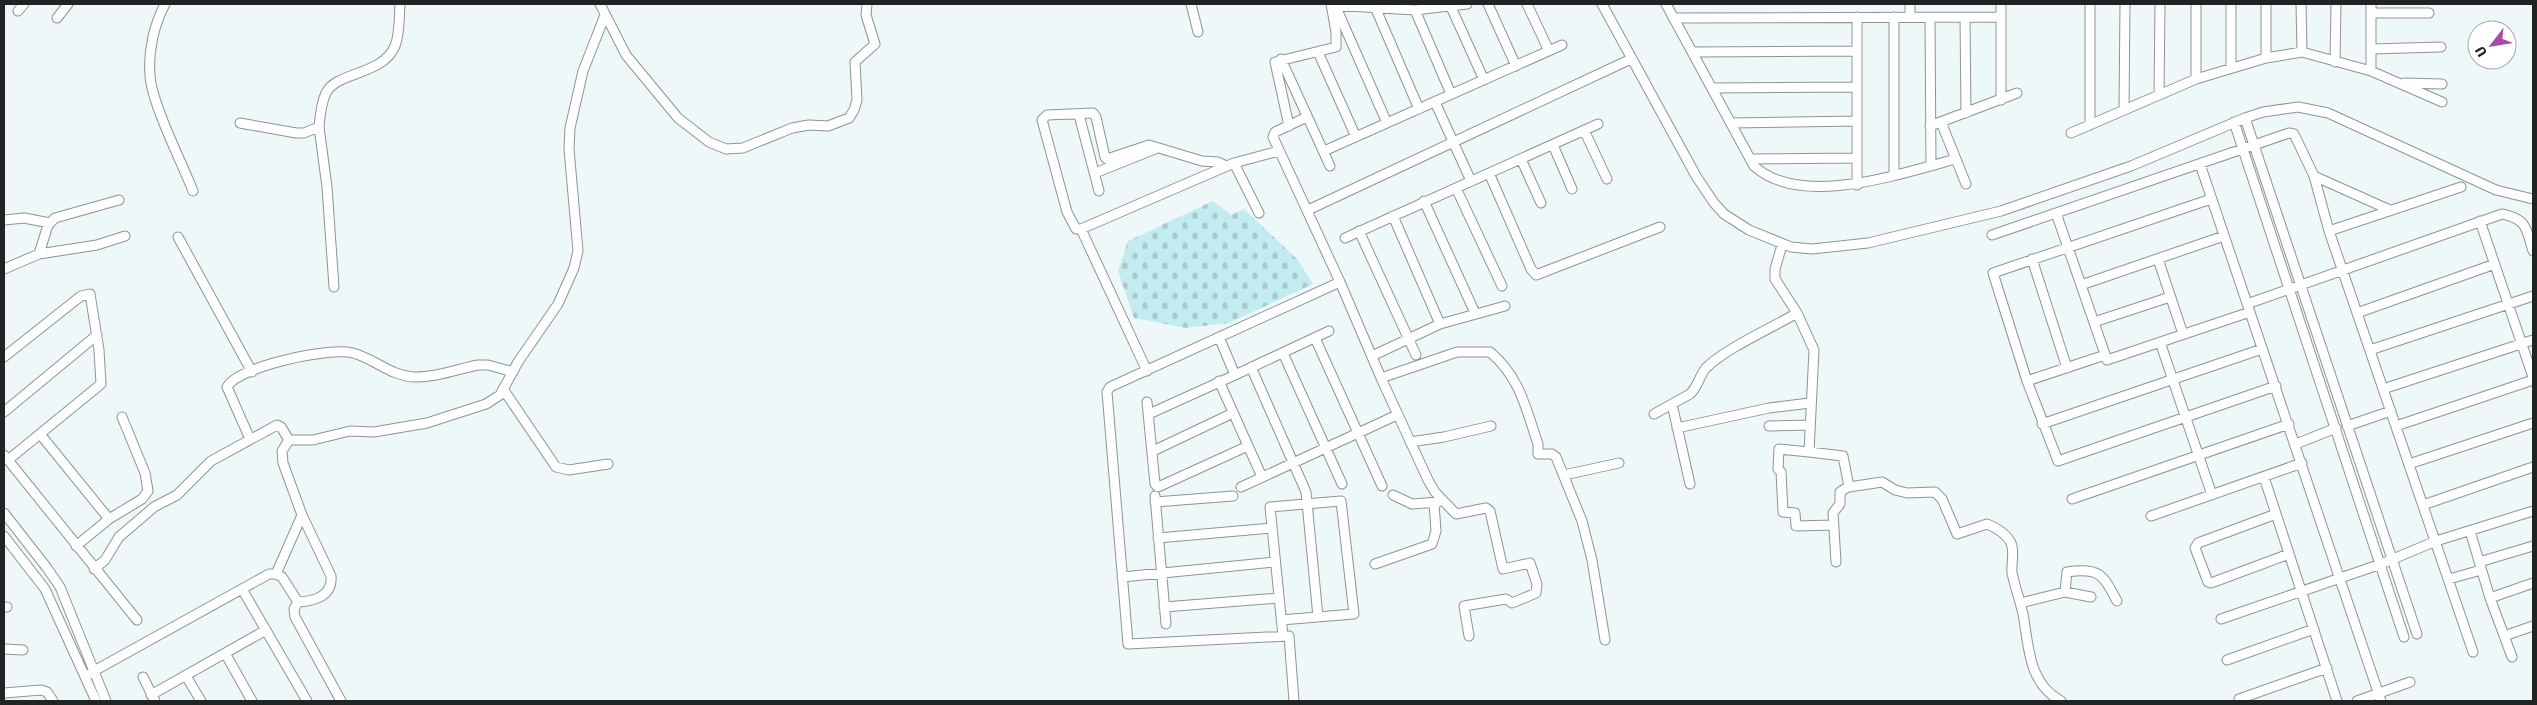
<svg xmlns="http://www.w3.org/2000/svg" width="2537" height="705" viewBox="0 0 2537 705" font-family="'Fira Sans',sans-serif">
  <defs>
    <pattern id="cemetery-stones" width="16" height="16" patternUnits="userSpaceOnUse" patternTransform="scale(1.25)"><rect width="16" height="16" fill="#c2ecef"/><path d="M2 7V4a2 2 0 0 1 4 0v3zM10 15v-3a2 2 0 0 1 4 0v3z" fill="#a6cacd"/></pattern>
  </defs>
  <rect width="100%" height="100%" fill="#eef8f9"/>
  <path fill="url(#cemetery-stones)" d="M1213,201L1231,215L1244,209L1297,259L1313,284L1229,323L1186,328L1134,318L1118,271L1128,241Z"/>
  <g fill="none" stroke-linecap="round" stroke-linejoin="round">
    <defs>
      <path id="minor" d="M165,4C154,25 148,51 150,75C151,102 182,163 193,191
        M600,4L626,55L678,118L709,142L726,149L743,148L792,128L809,125L828,126L849,118L854,110L857,100L855,62L875,44L866,15L867,4
        M1191,4L1198,32
        M1488,4L1516,66
        M1527,4L1549,51
        M1602,4L1696,176L1714,203L1724,214L1749,230L1791,247L1812,249L1868,243L2001,211L2131,166L2245,118L2263,112L2298,107L2328,113L2496,190L2533,199
        M1666,4L1754,166C1801,209 1902,173 1956,159
        M2301,4L2302,52
        M1331,5L1415,10L1467,4
        M1335,5L1387,123
        M1375,7L1419,109
        M1451,7L1484,80
        M1415,10L1451,94
        M18,11L24,4
        M2371,13H2429
        M1857,17V185
        M1910,17V4
        M1930,17L1931,166
        M1965,17L1966,113
        M57,18L68,4
        M1673,18L2001,17
        M2371,49L2441,47
        M1318,52L1356,137
        M1692,52L1857,51
        M2266,58V4
        M1281,59L1330,166
        M2335,62L2336,4
        M2231,67V4
        M2371,71V4
        M2196,79V4
        M2404,83L2442,84
        M1712,88L1857,87
        M2159,95L2160,4
        M2001,100V6
        M1435,102L1471,181
        M2124,110L2125,4
        M1079,115L1099,191
        M1307,117L1275,132L1273,137L1340,282L1381,378L1428,480L1435,492L1456,514L1486,508L1490,511L1503,569L1530,563L1537,584L1536,593L1512,603L1506,599L1464,606L1469,636
        M2245,118L2417,634
        M1941,122L1966,184
        M2234,122L2404,637
        M240,123L296,133H304L319,127C320,116 321,103 326,93C337,71 382,76 395,46C400,34 399,17 400,4
        M1731,123L1857,121
        M2090,125V4
        M1289,126L1275,62L1336,47V32L1331,4
        M1930,126L2017,93
        M319,127L327,187L334,287
        M1584,130L1607,179
        M2071,133L2196,79L2266,58L2302,52L2371,71L2442,102
        M1553,145L1572,189
        M1324,151L1562,45
        M1521,159L1541,203
        M1750,159L1857,158
        M1234,163L1279,151
        M2200,164L2381,701
        M1226,166L1218,162L1202,161L1149,145L1107,159L1105,157L1096,117L1093,113L1047,115L1042,120L1067,212L1076,229H1081L1234,163L1259,213
        M1095,173L1155,149
        M1489,173L1531,269L1536,275L1660,227
        M1894,175V17
        M2314,176L2390,210
        M1456,188L1502,286
        M2211,199L1993,273L2027,381L2058,461L2276,386
        M1424,201L1475,313
        M1308,210L1631,59
        M2056,213L2107,360L2250,312
        M1393,216L1440,324
        M4,220L24,218L50,223
        M2480,221L2533,377
        M1081,229L1147,371
        M1359,231L1416,355
        M2329,231L2461,187
        M1992,235L2289,133L2294,134L2314,176L2329,231L2473,652
        M178,237L252,372
        M1345,238L1598,124
        M1782,245L1775,269V279L1797,313L1814,350L1809,452L1843,456L1849,487L1882,482L1895,490L1907,493L1935,492L1942,499L1957,534L1987,524C1997,528 2006,533 2011,543C2015,552 2011,563 2012,573C2015,587 2020,601 2023,614C2029,647 2028,683 2061,701
        M39,254L48,225L55,218L119,200
        M2032,259L2067,368
        M2158,259L2183,334
        M4,269L39,254L97,245L125,236
        M2081,285L2224,236
        M2247,304L2502,214C2527,219 2526,228 2533,251
        M2357,313L2495,264
        M2094,322L2170,297
        M1315,338L1382,486
        M2160,342L2212,495
        M2370,350L2533,296
        M1283,353L1342,484
        M1372,356L1440,324L1505,306
        M4,357L81,296L90,294L99,350L101,384L8,460
        M1251,367L1306,492L1318,617
        M1235,375L1329,331
        M1381,378L1457,352H1490C1520,377 1526,409 1538,444V454H1552L1556,457L1582,521L1592,560L1605,640
        M1219,381L1262,477
        M2027,381L2105,355
        M503,389L556,467L569,470L608,464
        M2383,389L2533,340
        M1147,402L1155,484L1158,487L1248,446
        M1672,404L1690,484
        M4,412L97,335
        M1149,414L1235,375L1219,337
        M1654,414L1690,394C1698,387 1699,376 1706,368C1726,348 1772,328 1797,313
        M2042,424L2262,349
        M1769,426L1810,425
        M2347,426L2391,411
        M2396,426L2533,380
        M1677,428L1769,408L1810,403
        M40,434L109,519L76,546
        M250,439L227,387C239,366 330,347 353,353C375,359 391,376 414,377C434,378 458,369 478,365H488L513,372
        M1410,442L1444,437L1491,426
        M2296,444L2336,428
        M1153,451L1233,413
        M1809,452L1779,449L1778,469L1781,472L1783,512L1795,513L1796,526L1834,525
        M4,455L137,620
        M2409,464L2533,423
        M1564,475L1619,463
        M2264,477L2337,701
        M1241,487L1397,415
        M1393,495L1412,504L1438,502
        M1155,496L1166,624
        M2072,499L2289,424
        M1155,502L1233,496
        M2423,505L2533,467
        M4,513L47,568L60,587L106,701
        M2276,514L2198,543L2195,548L2208,582L2211,583L2289,554
        M2151,516L2302,463
        M109,519L142,499L148,491L145,473L122,417
        M2470,531L2490,598L2512,657
        M4,536L45,589L96,701
        M1158,538L1272,528
        M1836,562L1833,513L1840,504V492L1848,487
        M2479,562L2533,546
        M1375,564L1432,544L1436,531L1434,503
        M94,569L105,560L119,537L154,507L177,495L211,461L277,425L281,427L289,440H313L350,431L374,432L427,423L486,404L500,395L518,362L558,304L574,268L578,251L569,149L570,128L583,71L605,15
        M276,574L282,577L298,602L294,609L295,617L341,701
        M1122,577L1275,562
        M2449,579L2481,570
        M242,589L307,701
        M2065,592L2067,572C2100,567 2103,575 2117,601
        M2490,598L2533,583
        M298,602C315,601 333,596 331,576L302,515
        M2020,603L2065,592L2091,597
        M4,607H7
        M1164,607L1279,598
        M2221,619L2381,564L2436,541L2533,511
        M1281,620L1354,614L1341,501L1270,507L1283,636
        M2504,636L2533,626
        M4,649L23,650
        M225,653L252,701
        M2227,660L2314,629
        M85,676L269,574H276L302,515L283,463L282,451L289,440
        M186,676L201,701
        M143,677L155,701
        M4,693L41,690L47,692L53,701
        M151,695L266,630
        M2239,699L2327,668
        M1294,701L1289,636L1128,644L1107,392L1110,387L1340,282
        M2357,701L2410,682"/>
    </defs>
    <use href="#minor" stroke="#8c9596" stroke-width="11"/>
    <use href="#minor" stroke="#fff" stroke-width="9"/>
  </g>
  <rect width="2537" height="705" fill="none" stroke="#212425" stroke-width="10"/>
  <g transform="translate(2492 45) rotate(239)"><circle r="24" fill="#ffffff" stroke="#a6a7a8"/>
  <path d="M0-4L9 19L0 12L-9 19Z" fill="#aa47ad"/>
  <text y="-8" font-size="14" font-weight="bold" text-anchor="middle" fill="#212425">U</text>
  </g>
</svg>
